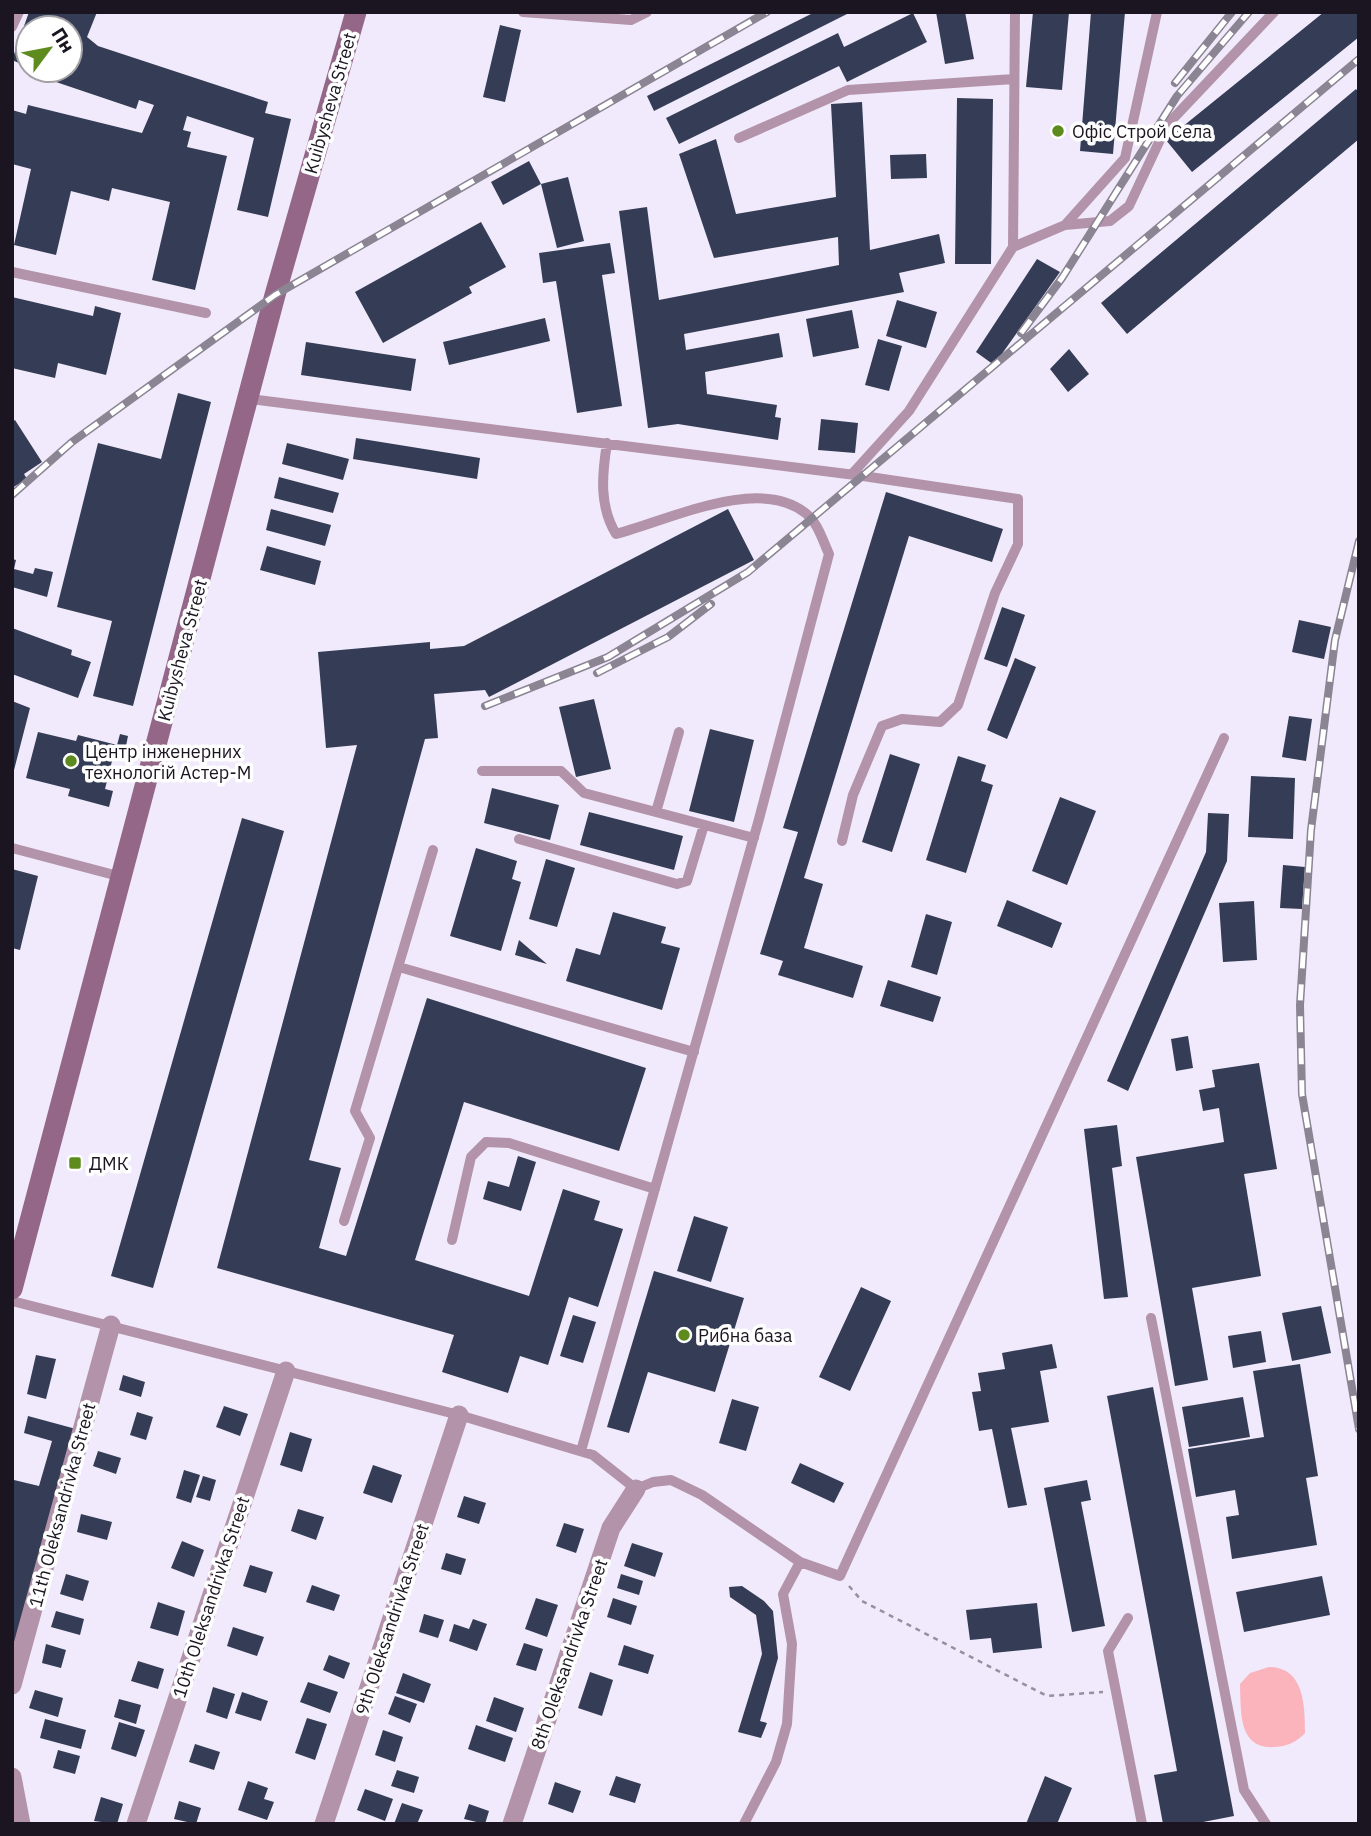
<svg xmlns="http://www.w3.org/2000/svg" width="1371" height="1836" viewBox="0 0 1371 1836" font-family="'IBM Plex Sans',sans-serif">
  <rect width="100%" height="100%" fill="#f1eafd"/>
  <path fill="#fbb4bc" d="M1269,1667C1304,1667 1305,1705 1305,1733C1297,1742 1288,1746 1275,1747C1238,1750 1241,1712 1240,1684L1250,1673Z"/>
  <path fill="#343d55" d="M29,12H97L87,37L98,46L268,102L265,113L291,119L268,217L237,210L254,138L187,116L183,130L191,132L187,147L227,156L195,290L152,280L170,202L112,188L109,201L71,191L56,255L14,245L31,169L12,164V110L26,114L28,105L142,133L154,105L139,100L136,109L56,82L57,79L36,70H70V28H28V67L12,60Z
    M815,12L847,14L654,111L647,96Z
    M936,12H965L974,59L945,64Z
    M1033,12H1069L1062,90L1026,87Z
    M1091,12H1125L1113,154L1080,151Z
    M1324,12H1359V37L1192,172L1166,140Z
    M913,13L927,42L847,82L839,66L679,144L666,118L838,33L844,47Z
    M500,25L521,30L505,102L483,97Z
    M1356,89L1359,93V139L1127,334L1101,303Z
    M957,98L993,99L991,264H955Z
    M862,102L870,250L939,234L945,263L899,273L904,292L684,334L686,350L779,333L783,357L705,372L707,394L777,405L775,417L781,418L778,440L678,424L648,428L619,211L647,207L659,300L839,265L838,237L714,258L679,154L716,139L736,214L836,197L831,104Z
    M926,154L927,178L891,179L890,155Z
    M529,161L541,184L503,205L491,182Z
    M568,177L584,241L557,248L541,184Z
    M481,222L506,267L469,287L472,293L383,343L355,292Z
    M610,243L615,273L602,275L622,406L577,413L556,281L543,283L539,253Z
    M1037,259L1060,272L994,365L976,352Z
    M12,297L93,316L95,306L121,313L106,375L58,363L55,378L12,368Z
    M897,300L937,312L926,348L886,336Z
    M852,310L859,348L813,357L806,319Z
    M545,318L550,341L449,365L443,342Z
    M878,339L902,346L889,391L865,385Z
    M306,342L416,359L411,391L301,375Z
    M1069,349L1089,374L1068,392L1050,369Z
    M178,393L211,402L133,706L93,696L112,621L57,607L98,443L161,459Z
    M821,419L858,423L855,453L818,450Z
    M15,420L42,462L24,474L27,479L12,488V422Z
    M356,438L480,458L477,479L353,459Z
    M287,443L349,459L343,480L282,464Z
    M279,477L339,493L333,513L274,498Z
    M886,492L1003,529L992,562L909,536L804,878L823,884L804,948L863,966L853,998L778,975L783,961L760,954L798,832L783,828Z
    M271,509L331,525L325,546L266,530Z
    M728,509L754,560L489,697L485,690L434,694L438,738L425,739L309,1160L341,1168L319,1248L346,1256L427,998L646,1068L619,1151L464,1102L415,1260L529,1296L563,1189L600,1201L594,1220L623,1229L598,1307L569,1297L548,1365L520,1356L508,1393L442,1372L454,1335L217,1268L357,745L326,748L318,652L430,642V649L464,646Z
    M267,546L321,561L315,585L260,570Z
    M12,559L16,560L14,569L33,574L35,568L53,572L47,597L12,587Z
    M1002,607L1025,615L1007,667L984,659Z
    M1299,620L1331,627L1324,659L1292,652Z
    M12,628L72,650L71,655L91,662L78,698L12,674Z
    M1015,658L1036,667L1007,739L987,730Z
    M594,699L611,769L576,777L559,707Z
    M12,701L30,708L13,774H12Z
    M1289,716L1312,719L1306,761L1282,757Z
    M710,729L754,740L734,822L689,811Z
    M38,732L76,741L78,735L117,745L120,734L128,736L125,751L115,749L105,789L113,791L109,807L68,796L70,789L26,778Z
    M890,754L920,764L892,852L862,842Z
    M958,756L986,765L981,781L993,785L966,873L926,860Z
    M1251,776L1295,778L1293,839L1248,837Z
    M492,788L559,805L550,840L484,823Z
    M1060,797L1096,811L1067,885L1032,871Z
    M589,812L683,836L674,870L580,845Z
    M1208,813L1229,814L1227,861L1128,1091L1107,1081L1206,852Z
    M242,818L284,831L153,1288L111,1276Z
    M476,848L517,861L512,879L521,882L501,951L450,936Z
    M546,859L575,868L557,927L529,919Z
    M1283,865L1305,867L1302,909L1280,908Z
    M12,869L38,876L20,950L12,948Z
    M1007,900L1062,923L1052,948L997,926Z
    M1254,901L1257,960L1223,962L1219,903Z
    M613,912L666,927L661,943L680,948L662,1010L566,981L576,948L600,955Z
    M926,914L952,922L937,975L911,967Z
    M519,940L547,964L515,955Z
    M888,980L941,997L933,1022L880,1006Z
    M1188,1036L1193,1068L1176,1071L1171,1039Z
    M1259,1063L1277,1169L1244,1174L1261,1276L1192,1288L1208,1380L1175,1386L1136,1157L1224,1142L1219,1108L1203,1111L1199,1090L1215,1087L1212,1070Z
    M1117,1125L1122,1166L1112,1168L1128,1297L1104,1299L1084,1129Z
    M518,1156L536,1162L521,1211L483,1199L488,1181L509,1187Z
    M694,1216L728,1227L711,1282L677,1271Z
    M654,1271L744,1298L715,1392L648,1372L629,1433L607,1427Z
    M861,1287L891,1301L850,1391L819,1377Z
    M1321,1306L1331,1353L1292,1361L1282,1313Z
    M573,1315L596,1322L583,1363L560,1356Z
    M1261,1331L1266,1362L1233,1368L1228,1336Z
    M1052,1344L1057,1368L1040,1371L1049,1422L1011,1428L1027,1505L1008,1508L992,1429L979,1431L972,1392L981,1391L978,1373L1005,1369L1002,1353Z
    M36,1355L56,1359L46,1399L27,1394Z
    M1300,1364L1318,1476L1306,1478L1317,1545L1232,1559L1226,1517L1239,1515L1235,1490L1196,1497L1188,1449L1264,1437L1253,1371Z
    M123,1375L145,1382L141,1397L119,1390Z
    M1153,1387L1234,1816L1193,1824H1163L1154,1775L1177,1771L1107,1396Z
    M1243,1397L1250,1437L1189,1447L1182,1407Z
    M732,1399L759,1407L746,1451L719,1443Z
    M224,1406L248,1414L240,1436L216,1427Z
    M137,1412L153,1417L146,1440L130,1435Z
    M28,1416L76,1429L12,1662V1485L14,1480L39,1486L52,1441L24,1433Z
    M290,1432L312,1439L302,1472L280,1465Z
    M98,1451L121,1458L116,1474L93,1466Z
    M800,1463L844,1483L834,1503L791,1483Z
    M373,1465L402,1475L392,1503L363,1493Z
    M184,1470L200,1475L191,1503L176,1498Z
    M203,1476L216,1480L210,1501L196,1497Z
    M1087,1480L1091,1500L1081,1502L1105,1626L1072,1632L1044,1488Z
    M464,1496L486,1503L479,1524L457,1517Z
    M298,1509L324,1517L316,1540L291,1531Z
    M81,1514L112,1522L107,1540L77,1532Z
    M564,1523L584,1529L576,1553L556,1546Z
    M182,1541L204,1550L194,1577L171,1568Z
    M632,1543L663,1553L655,1577L624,1566Z
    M446,1553L466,1559L461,1575L441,1569Z
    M250,1565L273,1572L266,1593L243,1586Z
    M66,1574L89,1581L83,1601L60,1594Z
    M621,1574L643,1581L639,1595L617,1588Z
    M1322,1576L1330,1615L1244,1632L1236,1592Z
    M312,1585L340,1595L334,1611L306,1602Z
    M742,1586L764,1601L773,1611L778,1658L760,1721L767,1723L761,1738L738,1732L762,1654L756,1615L730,1597L729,1587Z
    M536,1598L558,1605L547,1637L525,1629Z
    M613,1598L637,1606L631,1625L607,1617Z
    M158,1602L185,1611L178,1636L150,1628Z
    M1037,1603L1042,1648L993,1653L991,1638L970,1640L966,1610Z
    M56,1611L84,1619L80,1635L51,1627Z
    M424,1614L444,1620L438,1638L419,1632Z
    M473,1619L487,1624L477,1651L449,1641L454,1624L469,1629Z
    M233,1627L264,1637L257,1656L227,1646Z
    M524,1643L543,1649L536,1671L516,1665Z
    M46,1644L66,1650L61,1668L42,1663Z
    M624,1645L654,1655L648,1674L618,1665Z
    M329,1655L350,1663L344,1679L323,1670Z
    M138,1661L164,1669L158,1689L131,1681Z
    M590,1672L613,1680L602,1716L578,1708Z
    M403,1673L431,1684L424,1703L396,1693Z
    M308,1682L338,1692L330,1713L300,1702Z
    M213,1687L235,1694L227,1719L206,1712Z
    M35,1690L63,1698L58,1717L29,1708Z
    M242,1692L268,1701L261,1721L235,1713Z
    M395,1696L417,1704L410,1723L388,1714Z
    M494,1697L524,1708L516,1732L486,1721Z
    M119,1699L141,1705L136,1724L114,1717Z
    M307,1718L327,1724L315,1760L295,1753Z
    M45,1719L86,1730L81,1749L40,1738Z
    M119,1722L145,1730L136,1757L111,1749Z
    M476,1725L513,1738L505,1762L468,1749Z
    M383,1730L403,1737L395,1762L375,1755Z
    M195,1744L220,1752L214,1770L189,1762Z
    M58,1750L80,1756L75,1774L53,1768Z
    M397,1770L419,1777L414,1793L391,1786Z
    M616,1776L641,1784L635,1803L609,1795Z
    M1045,1776L1072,1788L1057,1824H1026Z
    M248,1781L268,1788L264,1799L274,1802L267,1820L238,1810Z
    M555,1782L581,1791L573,1813L548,1804Z
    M365,1789L393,1799L385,1821L357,1810Z
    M101,1797L123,1804L117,1824L94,1821Z
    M179,1801L201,1808L196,1824L174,1819Z
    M402,1803L423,1810L417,1824H394Z
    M469,1804L489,1811L485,1824L464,1819Z"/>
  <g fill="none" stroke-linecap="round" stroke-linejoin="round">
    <path stroke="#958f9e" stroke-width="2.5" stroke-dasharray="5 5" stroke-linecap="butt" d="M849,1586L862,1601L1047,1696L1103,1692"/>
    <path stroke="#b393a9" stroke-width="10" d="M523,12L631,20L647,12
      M12,27L19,12
      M739,138L848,90L1014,79
      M1065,225L1125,158L1157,12
      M1013,247L1065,225L1110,221L1129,206L1167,125L1274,12
      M12,272L206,313
      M250,399L863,476L1018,499V544L995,593L958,705L940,722L902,719L882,726L853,795L842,841
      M852,474L909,411L1013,247L1015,12
      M482,771H561L584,793L754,838
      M656,812L679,732
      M519,839L677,884L687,881L704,825
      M12,848L122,877
      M399,967L694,1052
      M344,1221L370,1138L355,1111L433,850
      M452,1240L471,1157L486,1142L509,1143L655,1189
      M12,1301L459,1415L593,1455L636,1489L653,1482L671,1480L702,1495L800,1562L840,1576L1224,738
      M1151,1318L1244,1790L1266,1824
      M581,1451L759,819L829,554C822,539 818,522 804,512C756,476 667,521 616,534C599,506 602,475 607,443
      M1128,1618L1108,1651L1142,1824
      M744,1824L776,1762L787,1724L792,1644L783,1594L800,1562"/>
    <path stroke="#b393a9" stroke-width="19" d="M12,1685L111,1325
      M12,1777L21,1824
      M136,1824L286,1371
      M324,1824L459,1415
      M512,1824L611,1528L636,1489"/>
    <path stroke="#946788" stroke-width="21" d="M12,1289L275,295L356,12"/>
    <defs>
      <path id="rail" d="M1175,83L1232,12
        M1021,333L1062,278L1177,96L1249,12
        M12,495L72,442L275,295L767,12
        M1359,541L1335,640L1311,830L1300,1005L1302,1094L1359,1429
        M597,673L668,637L711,604
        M485,706L608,657L748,572L1359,59"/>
    </defs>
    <use href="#rail" stroke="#8a8493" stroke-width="8"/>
    <use href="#rail" stroke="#fff" stroke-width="5" stroke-dasharray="16" stroke-linecap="butt"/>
  </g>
  <g fill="#5e8b1e" stroke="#fff" stroke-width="2.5">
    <circle cx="1058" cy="131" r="7"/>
    <circle cx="71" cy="761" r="7"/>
    <rect x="68" y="1156" width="14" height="14" rx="3.5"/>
    <circle cx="684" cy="1335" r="7"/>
  </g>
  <g text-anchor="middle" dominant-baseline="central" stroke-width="7" stroke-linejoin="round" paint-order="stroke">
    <g font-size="18" fill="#1a1520" stroke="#fff">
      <text transform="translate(330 103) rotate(-74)">Kuibysheva Street</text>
      <text transform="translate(182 650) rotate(-75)">Kuibysheva Street</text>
      <text transform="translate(62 1505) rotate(-75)">11th Oleksandrivka Street</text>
      <text transform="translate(211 1597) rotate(-72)">10th Oleksandrivka Street</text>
      <text transform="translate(392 1619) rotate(-72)">9th Oleksandrivka Street</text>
      <text transform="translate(569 1654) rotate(-71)">8th Oleksandrivka Street</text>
    </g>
    <g font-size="18" fill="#1a1520" stroke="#fff" text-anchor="start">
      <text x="1072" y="131">Офіс Строй Села</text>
      <text x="85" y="751">Центр інженерних<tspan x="85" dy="21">технологій Астер-М</tspan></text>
      <text x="89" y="1163">ДМК</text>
      <text x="698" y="1335">Рибна база</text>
    </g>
  </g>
  <rect width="1371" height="1836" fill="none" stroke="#1a1520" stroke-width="28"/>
  <g transform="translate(49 49) rotate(58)"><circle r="33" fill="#ffffff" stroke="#a3a1a6" stroke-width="2"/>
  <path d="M0-5L12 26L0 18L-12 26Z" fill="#5e8b1e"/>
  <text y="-10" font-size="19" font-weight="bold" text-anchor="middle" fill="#1a1520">Пн</text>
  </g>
</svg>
